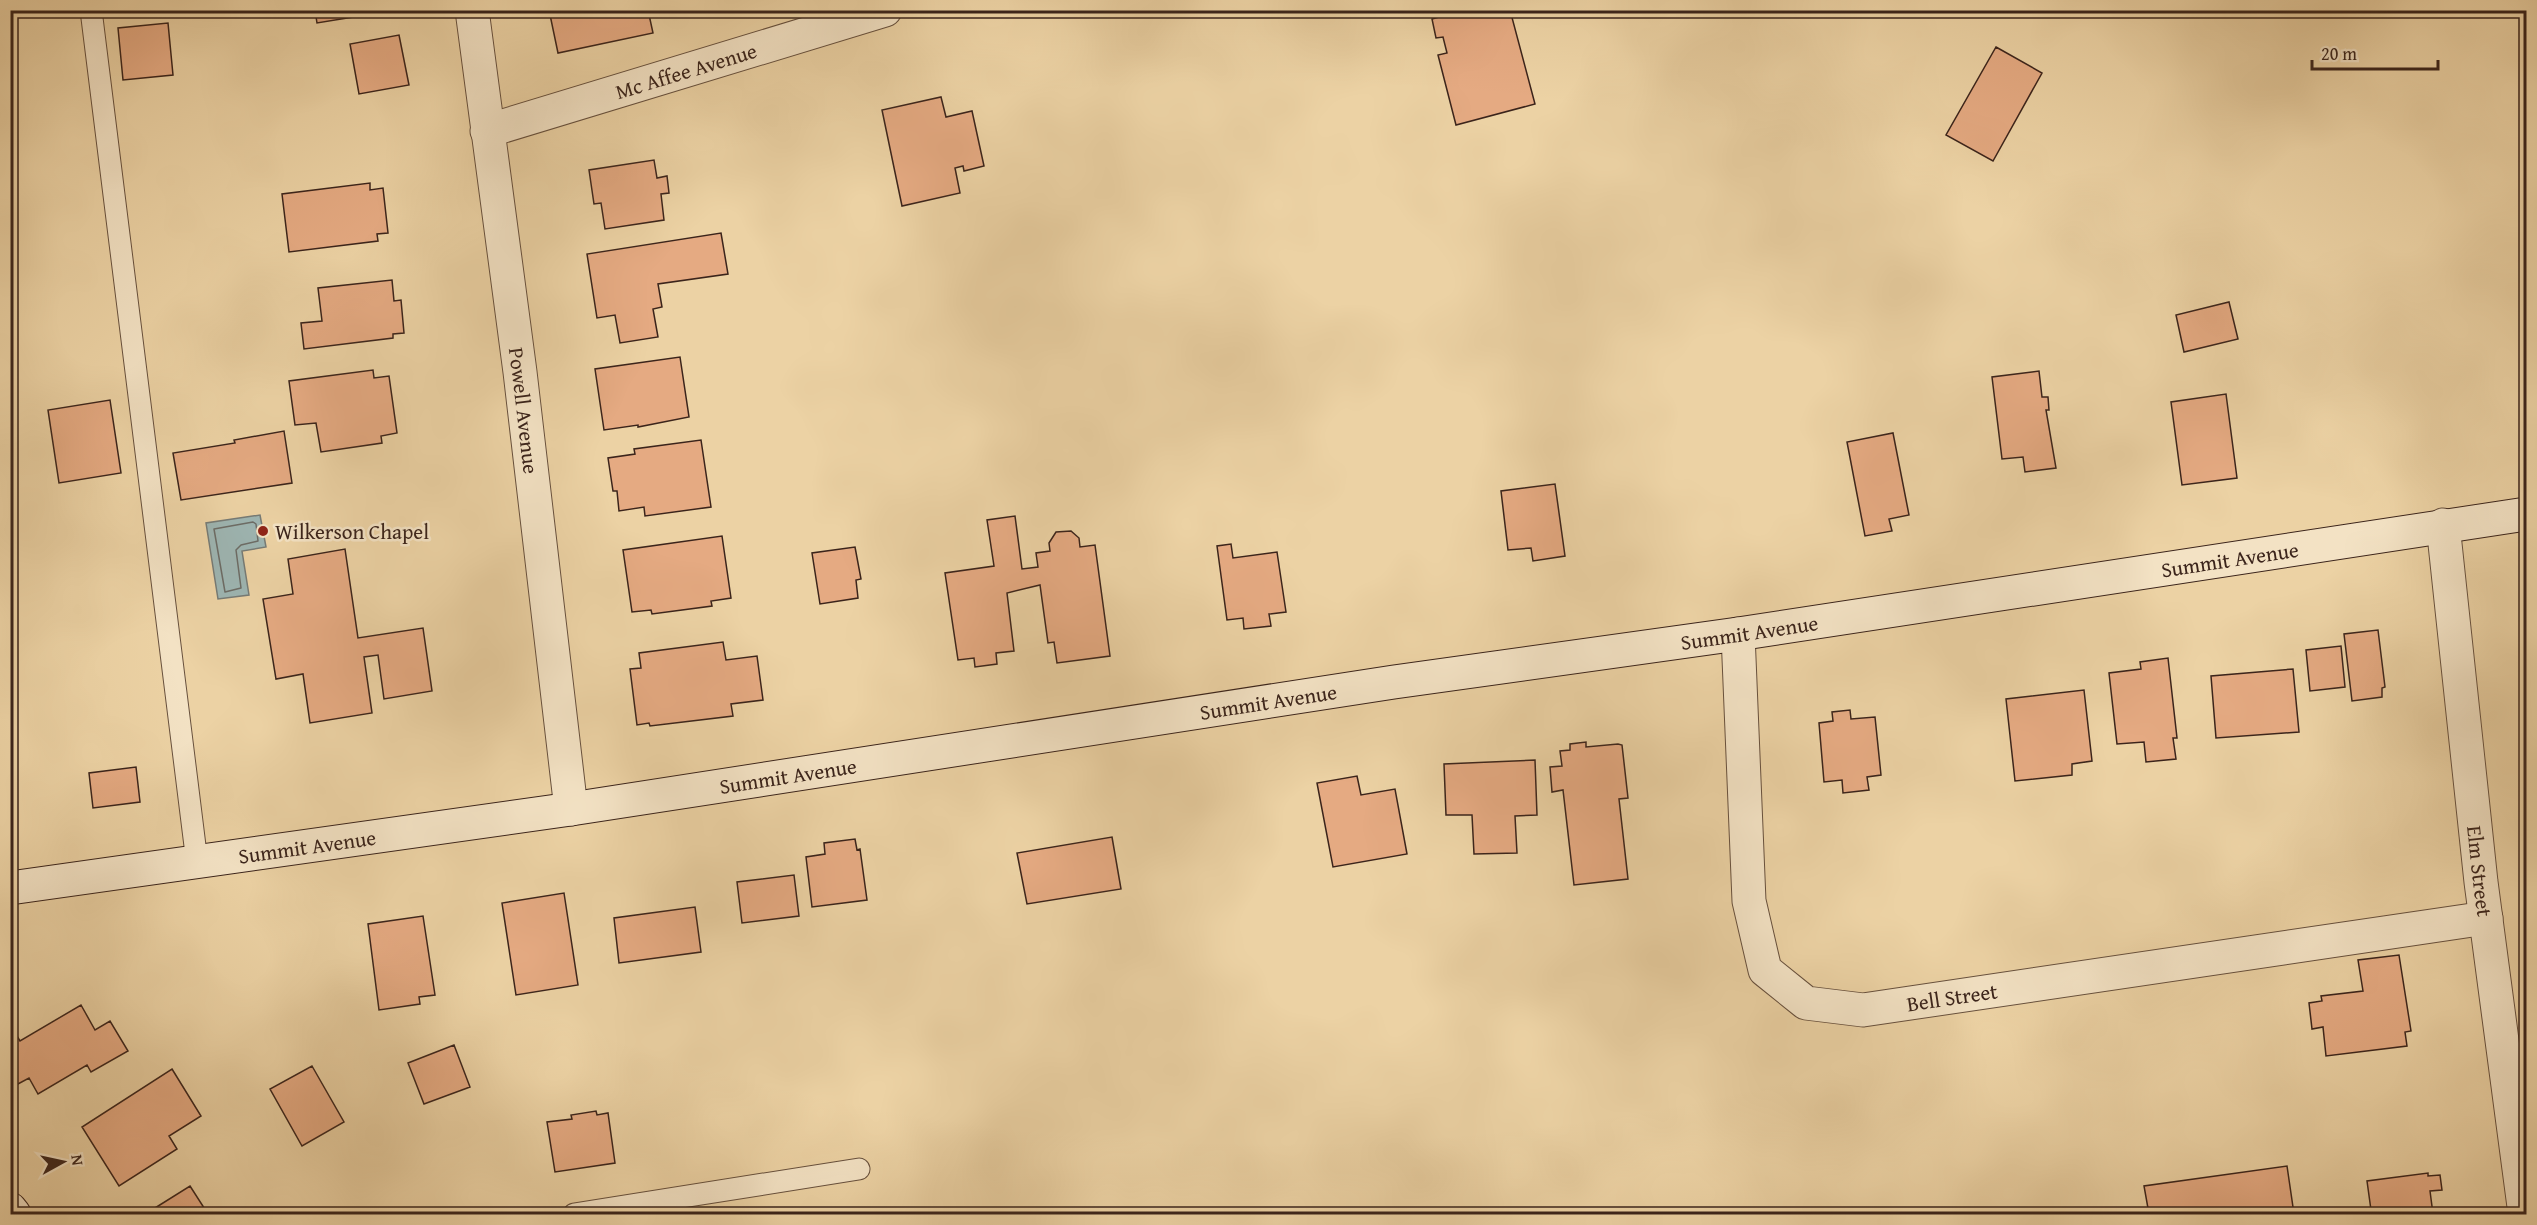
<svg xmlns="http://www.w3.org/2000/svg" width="2537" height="1225" viewBox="0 0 2537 1225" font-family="'Gentium Book Plus',serif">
  <rect width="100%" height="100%" fill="#ecd2a4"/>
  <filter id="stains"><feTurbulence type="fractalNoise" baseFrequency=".00333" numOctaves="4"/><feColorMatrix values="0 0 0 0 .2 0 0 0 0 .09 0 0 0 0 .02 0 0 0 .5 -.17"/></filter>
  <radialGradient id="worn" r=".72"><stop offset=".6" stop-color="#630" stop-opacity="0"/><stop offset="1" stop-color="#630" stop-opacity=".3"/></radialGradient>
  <path fill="#9db5b2" stroke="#767b76" stroke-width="1.5" d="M260,515L266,547L242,551L249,595L218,599L206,523Z"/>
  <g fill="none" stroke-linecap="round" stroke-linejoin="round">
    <path stroke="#6c6c66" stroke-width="1.5" d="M253,522L256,524L258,541L241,545L236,550L241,588L225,592L214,529Z"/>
  </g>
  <path fill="#e5aa82" stroke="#3b241b" stroke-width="1.5" d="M315,10H384V12L317,23Z
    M549,10H648L653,33L558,53Z
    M1464,10H1510L1535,104L1456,125L1438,55L1447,53L1443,37L1436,38L1432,19Z
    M168,23L173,75L123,80L118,28Z
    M399,35L409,85L359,94L350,44Z
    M1996,47L2042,73L1993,161L1946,135Z
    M941,97L946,117L972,111L984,166L964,171L963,166L955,168L960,193L902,206L882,110Z
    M654,160L657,178L667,176L669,193L661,194L664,220L605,229L601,203L594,204L589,170Z
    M370,183V190L383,188L388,233L377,234L378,241L289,252L282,194Z
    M721,233L728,274L658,284L662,307L653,309L658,337L620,343L615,315L597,318L587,254Z
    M392,280L394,301L401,300L404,333L393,334V338L304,349L301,323L322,321L318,288Z
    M2229,302L2238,339L2184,352L2176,315Z
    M680,357L689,417L638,427V425L604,430L595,369Z
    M373,370L374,378L389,376L397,433L381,436L382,443L321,452L316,423L295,425L289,381Z
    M2039,371L2042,397H2048L2049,410H2046L2056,468L2025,472L2023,457L2002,459L1992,377Z
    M2226,394L2237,478L2182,485L2171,402Z
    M110,400L121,473L59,483L48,410Z
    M284,431L292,483L181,500L173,453L235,443L234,440Z
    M1893,433L1909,515L1889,519L1892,531L1865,536L1847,442Z
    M701,440L711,507L645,516L644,507L619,511L617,491H613L608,458L635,454L634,449Z
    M1555,484L1565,556L1533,561L1531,548L1508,550L1501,491Z
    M1015,516L1022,569L1038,567L1036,553L1050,551L1049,543L1056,532L1071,531L1079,538L1080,547L1095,545L1110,656L1057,663L1054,642L1048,643L1040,585L1007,593L1014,651L996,653L997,664L975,667L974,658L958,660L945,573L994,566L987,520Z
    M722,536L731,598L711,601L712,606L652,614L651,610L632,612L623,550Z
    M1231,544L1233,558L1277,552L1286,612L1269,614L1271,626L1244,629L1243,618L1227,620L1217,546Z
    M855,547L861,579L856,580L858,598L820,604L812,553Z
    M345,549L358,638L423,628L432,691L384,699L378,655L364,657L372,713L310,723L303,674L276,679L263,599L293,594L288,559Z
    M2378,630L2385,687L2382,688V697L2352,701L2344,634Z
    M723,642L726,660L757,656L763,700L731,704L733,716L650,726L649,723L637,725L630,669L641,668L639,653Z
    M2341,646L2345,687L2310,691L2306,650Z
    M2168,658L2177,738H2173L2176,759L2146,762L2144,742L2117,744L2109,673L2141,669L2140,662Z
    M2293,669L2299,732L2216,738L2211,676Z
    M2084,690L2092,761L2072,764V775L2015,781L2006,699Z
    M1850,710L1851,719L1875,717L1881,775L1867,777L1869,790L1843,793L1842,780L1824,782L1819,723L1833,721L1832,712Z
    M10,716L14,750H10Z
    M1586,742V747L1618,744L1622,745L1628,798L1619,799L1628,879L1574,885L1563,790L1552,792L1550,767L1562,766L1560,751L1570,750V744Z
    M1535,760L1537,815L1515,816L1517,853L1474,854L1472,815H1446L1444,764Z
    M136,767L140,802L93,808L89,773Z
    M1357,776L1361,795L1395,789L1407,854L1333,867L1317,783Z
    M1112,837L1121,889L1027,904L1017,853Z
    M855,839L857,850L860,849L867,900L812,907L806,857L825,854L824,843Z
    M794,875L799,916L742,923L737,882Z
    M564,893L578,985L516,995L502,903Z
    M695,907L701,952L619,963L614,918Z
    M423,916L435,995L419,997L420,1004L379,1010L368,924Z
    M2399,955L2411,1031L2405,1032L2407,1046L2326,1056L2323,1027L2312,1029L2309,1003L2322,1001L2321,996L2363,991L2358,960Z
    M81,1005L95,1030L110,1021L128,1051L91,1072L87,1065L38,1094L29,1078L18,1084L10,1071V1033L14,1031L20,1041Z
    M454,1045L470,1087L424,1104L408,1063Z
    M312,1066L344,1122L302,1146L270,1089Z
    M172,1069L201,1116L169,1136L177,1149L119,1186L82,1127Z
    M596,1111L597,1115L608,1113L615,1163L555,1172L547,1122L572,1119L571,1115Z
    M2287,1166L2294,1214H2149L2144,1186Z
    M2428,1173V1176L2440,1175L2442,1190L2430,1191L2433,1214H2382L2381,1210H2371L2367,1181Z
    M190,1186L208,1214H148L147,1213Z"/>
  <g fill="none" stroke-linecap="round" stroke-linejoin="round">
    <defs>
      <path id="lane" d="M91,10L197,862
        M574,1214L859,1169"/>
      <g id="street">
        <path id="s1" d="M472,10L520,372L571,809"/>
        <path id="s2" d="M487,131L885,10"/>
        <path id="s3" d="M2443,525L2481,882L2525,1214"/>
        <path id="s4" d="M1738,634L1749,901L1765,970L1806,1003L1863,1010L2486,918"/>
      </g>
      <g id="secondary">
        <path id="s5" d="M10,888L571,809L1394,682L1738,634L2526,514"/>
        <path d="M10,1209L14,1214"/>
      </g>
    </defs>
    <use href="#lane" stroke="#67503d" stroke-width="23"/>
    <use href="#street" stroke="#67503d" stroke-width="35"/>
    <use href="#secondary" stroke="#3b241b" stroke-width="35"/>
    <use href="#lane" stroke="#f3e2c4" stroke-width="21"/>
    <use href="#street" stroke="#f3e2c4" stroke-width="33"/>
    <use href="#secondary" stroke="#f3e2c4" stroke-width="33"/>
  </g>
  <circle fill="#8f2418" stroke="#f3e2c4" stroke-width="2" cx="263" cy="531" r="6"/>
  <g text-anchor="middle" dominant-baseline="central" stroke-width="5" stroke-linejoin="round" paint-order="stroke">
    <g font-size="21" fill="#3b241b" stroke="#f3e2c4">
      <text stroke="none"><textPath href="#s2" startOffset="208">Mc Affee Avenue</textPath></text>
      <text stroke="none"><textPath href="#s1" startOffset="404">Powell Avenue</textPath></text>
      <text stroke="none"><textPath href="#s5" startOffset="2244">Summit Avenue</textPath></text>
      <text stroke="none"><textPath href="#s5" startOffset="1758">Summit Avenue</textPath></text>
      <text stroke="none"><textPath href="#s5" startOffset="1272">Summit Avenue</textPath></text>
      <text stroke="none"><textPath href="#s5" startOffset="786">Summit Avenue</textPath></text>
      <text stroke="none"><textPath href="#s5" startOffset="300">Summit Avenue</textPath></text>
      <text stroke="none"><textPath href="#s3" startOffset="348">Elm Street</textPath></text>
      <text stroke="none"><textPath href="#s4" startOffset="538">Bell Street</textPath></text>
    </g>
    <g font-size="21" fill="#3b241b" stroke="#f3e2c4" text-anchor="start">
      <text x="275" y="531">Wilkerson Chapel</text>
    </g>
  </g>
  <rect width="2537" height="1225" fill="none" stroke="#ecd2a4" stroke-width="36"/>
  <rect x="12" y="12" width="2513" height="1201" fill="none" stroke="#3b241b" stroke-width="3"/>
  <rect x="18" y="18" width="2501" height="1189" fill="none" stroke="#3b241b" stroke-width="1.5"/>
  <g transform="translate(63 1162) rotate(82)" stroke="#f3e2c4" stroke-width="4.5" paint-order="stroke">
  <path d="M0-4.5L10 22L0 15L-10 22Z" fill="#3b241b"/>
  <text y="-9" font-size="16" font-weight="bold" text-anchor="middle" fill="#3b241b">N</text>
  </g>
  <path d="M2312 60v9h126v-9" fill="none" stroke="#3b241b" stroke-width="3"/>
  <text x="2321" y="60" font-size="18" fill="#3b241b" stroke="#f3e2c4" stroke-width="4.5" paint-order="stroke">20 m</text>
  <rect width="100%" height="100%" filter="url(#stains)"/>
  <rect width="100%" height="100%" fill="url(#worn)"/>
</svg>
